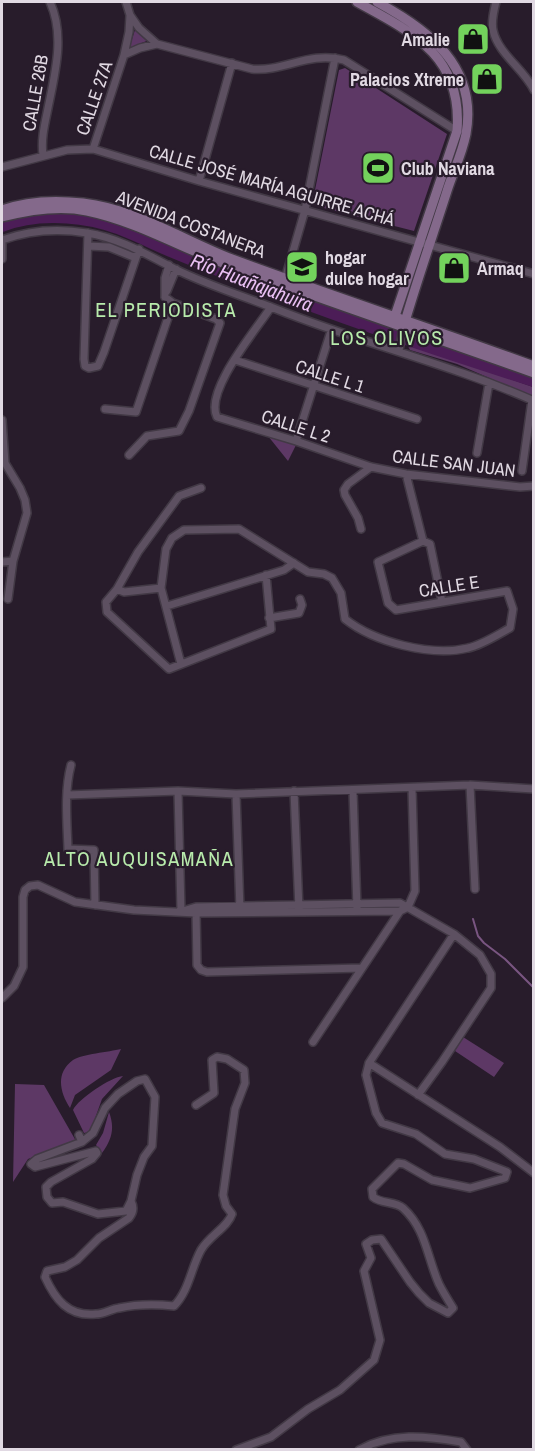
<svg xmlns="http://www.w3.org/2000/svg" width="535" height="1451" viewBox="0 0 535 1451" font-family="'Archivo Narrow',sans-serif">
  <rect width="100%" height="100%" fill="#281c2b"/>
  <path fill="#5d3865" d="M135,30L149,40L129,48Z
    M345,68L447,134L414,231L316,206L313,200L339,70Z
    M406,342L533,387V397L457,364L410,350Z
    M268,436L296,445L288,461Z
    M463,1037L504,1063L494,1077L455,1051Z
    M121,1049L111,1070L75,1095L70,1108C60,1093 55,1073 73,1060C82,1054 109,1052 121,1049Z
    M123,1076L102,1099L92,1127L89,1132L84,1133L73,1110C78,1099 111,1077 123,1076Z
    M15,1084L44,1085L76,1141L28,1159L13,1182Z
    M109,1112C115,1128 112,1139 102,1153L96,1145L103,1133Z"/>
  <g fill="none" stroke-linecap="round" stroke-linejoin="round">
    <path stroke="#795581" stroke-width="2" d="M473,919L478,936L484,943L505,959L534,988"/>
    <path stroke="#4c1d57" stroke-width="12" d="M2,226C33,214 72,215 105,224C127,230 147,241 168,250C199,263 230,275 262,287C351,322 442,352 534,381"/>
    <defs>
      <path id="minor" d="M126,2L130,15L139,28L157,44L252,69C284,72 308,51 344,60L457,131
        M496,2C494,10 491,21 493,30C498,54 524,69 534,90
        M124,55L129,32L130,15
        M93,149L124,55L140,48L157,44
        M43,155C41,141 44,127 47,113C54,77 66,37 50,2
        M2,167L67,150L93,149L199,181L534,274
        M199,181L232,63
        M88,233L84,359L85,366L89,368L98,366L104,352L139,249
        M2,240C30,230 57,228 87,233C119,238 146,254 175,269C207,285 243,296 276,309C361,343 450,364 534,401
        M88,246L109,247L136,258
        M2,259V239
        M285,279L305,210L335,58
        M167,291L176,269
        M165,297V278L169,265
        M271,307C256,330 204,391 217,417L296,441L371,467L406,474L520,487L534,486
        M399,351L403,327
        M235,360L417,419
        M105,409L136,412L173,303
        M2,420L5,463L20,488L25,500L27,513L13,561L8,599
        M296,441L331,331
        M477,453L489,383
        M129,455L147,436L179,431L189,411L220,323L216,319L173,303L165,297
        M522,471L532,400
        M406,474L423,541
        M201,488L179,496L138,552L117,589L106,602L107,612L169,669L271,629L266,575
        M361,529L358,518L345,495L344,490L348,484L371,467
        M423,541L430,544L442,602
        M2,562L13,561
        M117,589L124,592L161,588
        M167,606L284,570L294,563
        M269,618L299,613L302,605L300,599
        M181,664L161,588L166,549L172,538L184,530L239,529L308,572L324,574L332,578L341,593L345,619C374,642 431,657 468,648C482,645 497,635 510,628L513,609L507,591L396,610L388,603L378,562L423,541
        M71,765C64,792 67,821 68,849L94,850L95,905
        M470,785L475,889
        M178,791L181,911
        M294,791L299,909
        M353,791L357,908
        M236,794L240,910
        M67,795L178,791L236,794L470,785L534,789
        M186,910L196,907L400,903L454,934L480,955L491,974V988L442,1062L418,1095
        M196,910L197,965L201,970L207,972L362,968
        M2,998L14,986L23,967V897L25,890L30,886L38,885L75,902L134,910L196,913L400,911L408,907L415,891L412,788
        M313,1042L400,911
        M369,1063L500,1147L534,1173
        M79,1135L82,1142L37,1159L31,1164L35,1167L96,1151L97,1153L92,1159L51,1182L46,1187L47,1197L52,1203L63,1202L98,1214L126,1211L131,1201C134,1207 134,1212 129,1218L99,1238L77,1260L65,1267L47,1271L45,1277C55,1299 68,1317 96,1314C104,1314 111,1309 119,1308C137,1304 156,1304 174,1306C189,1291 191,1268 201,1250C209,1236 228,1227 232,1214L226,1206L223,1195L235,1109L245,1083L244,1070L227,1059L217,1057L212,1060L214,1093L196,1105
        M82,1142L93,1133L105,1108L118,1094L137,1081L145,1079L155,1097L152,1146L144,1157L137,1175L131,1201
        M236,1450L271,1437L308,1409L340,1390L374,1360L380,1340L364,1271L371,1258L366,1244L372,1240L381,1239L410,1282L419,1293L429,1303L448,1313L453,1308C448,1300 443,1292 439,1284C427,1257 426,1229 403,1208C395,1201 381,1204 373,1197L372,1189L398,1163L404,1164L432,1180L470,1188L505,1178L507,1172L474,1159L445,1154L416,1134L382,1123L376,1113L366,1075L369,1063L454,934
        M359,1450C391,1432 426,1436 461,1442L467,1450"/>
      <path id="secondary" d="M357,2C414,33 463,57 457,131L393,322
        M377,2C429,30 478,67 466,134C462,154 453,172 447,191C433,235 417,280 404,325
        M2,210C27,201 56,200 83,203C136,209 183,240 232,259C332,296 433,329 534,366
        M2,217C29,210 59,205 87,211C135,221 178,246 223,263C326,301 430,336 534,373"/>
    </defs>
    <use href="#minor" stroke="#423945" stroke-width="10"/>
    <use href="#secondary" stroke="#423945" stroke-width="12"/>
    <use href="#minor" stroke="#5d5061" stroke-width="7"/>
    <use href="#secondary" stroke="#84698b" stroke-width="9"/>
  </g>
  <defs>
    <symbol id="shop-square" viewBox="-11 -11 22 22"><rect x="-9" y="-9" width="18" height="18" rx="4" fill="#73d25c" stroke="#281c2b"/><path d="M-5-2.5h2.3a2.7 3.5 0 0 1 5.4 0H5L5.5 6h-11ZM-1.5-2.5h3a1.5 2.3 0 0 0-3 0Z" fill="#111"/></symbol>
    <symbol id="stadium-square" viewBox="-11 -11 22 22"><rect x="-9" y="-9" width="18" height="18" rx="4" fill="#73d25c" stroke="#281c2b"/><path d="M0-5a6.5 5 0 1 0 0 10a6.5 5 0 1 0 0-10ZM-3.5-1.8h7v3.6h-7Z" fill="#111"/></symbol>
    <symbol id="school-square" viewBox="-11 -11 22 22"><rect x="-9" y="-9" width="18" height="18" rx="4" fill="#73d25c" stroke="#281c2b"/><path d="M0-5L7-2L0 1L-7-2ZM-4 1L0 2.5L4 1V4Q0 6-4 4Z" fill="#111"/></symbol>
  </defs>
  <g fill-rule="evenodd">
    <use href="#shop-square" x="454" y="20" width="38" height="38"/>
    <use href="#shop-square" x="468" y="60" width="38" height="38"/>
    <use href="#stadium-square" x="359" y="149" width="38" height="38"/>
    <use href="#school-square" x="283" y="248" width="38" height="38"/>
    <use href="#shop-square" x="435" y="249" width="38" height="38"/>
  </g>
  <g text-anchor="middle" dominant-baseline="central" stroke-width="4.5" stroke-linejoin="round" paint-order="stroke">
    <g font-size="18" font-weight="bold" fill="#e1d9e3" stroke="#281c2b" text-anchor="start">
      <text x="450" y="39" text-anchor="end">Amalie</text>
      <text x="464" y="79" text-anchor="end">Palacios Xtreme</text>
      <text x="401" y="168">Club Naviana</text>
      <text x="325" y="257">hogar<tspan x="325" dy="21">dulce hogar</tspan></text>
      <text x="477" y="268">Armaq</text>
    </g>
    <g font-size="18" fill="#e1d9e3" stroke="#281c2b">
      <text transform="translate(35 93) rotate(-80)">CALLE 26B</text>
      <text transform="translate(94 98) rotate(-71)">CALLE 27A</text>
      <text transform="translate(272 185) rotate(16)">CALLE JOSÉ MARÍA AGUIRRE ACHÁ</text>
      <text transform="translate(191 224) rotate(21)">AVENIDA COSTANERA</text>
      <text transform="translate(330 376) rotate(18)">CALLE L 1</text>
      <text transform="translate(296 426) rotate(18)">CALLE L 2</text>
      <text transform="translate(454 463) rotate(7)">CALLE SAN JUAN</text>
      <text transform="translate(449 586) rotate(-9)">CALLE E</text>
    </g>
    <g font-size="20" font-style="italic" fill="#eac0f4" stroke="#281c2b">
      <text transform="translate(252 282) rotate(21)">Río Huañajahuira</text>
    </g>
    <g font-size="20" letter-spacing="1.5" fill="#b8ebac" stroke="#281c2b">
      <text x="166" y="309">EL PERIODISTA</text>
      <text x="387" y="337">LOS OLIVOS</text>
      <text x="139" y="858">ALTO AUQUISAMAÑA</text>
    </g>
  </g>
  <rect width="535" height="1451" fill="none" stroke="#e1d9e3" stroke-width="6"/>
</svg>
